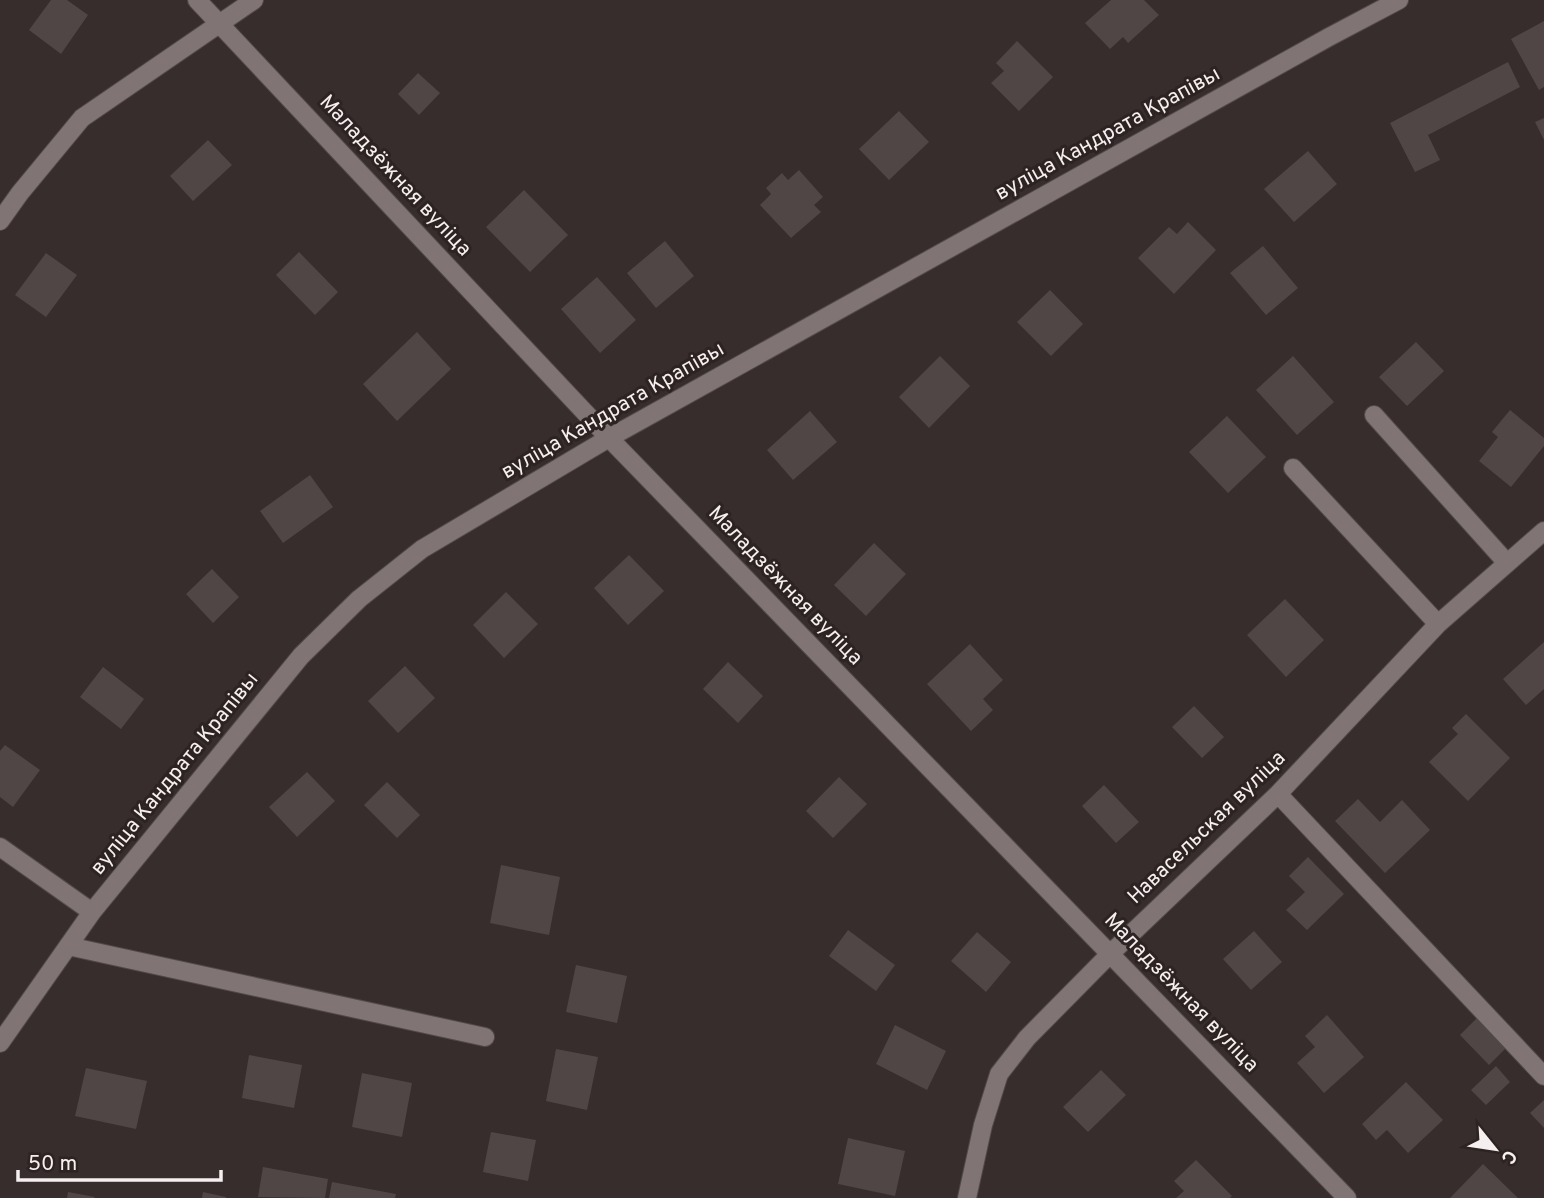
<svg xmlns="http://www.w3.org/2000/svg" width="1544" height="1198" viewBox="0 0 1544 1198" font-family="Overpass,sans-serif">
  <rect width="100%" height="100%" fill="#372d2d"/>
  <path fill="#504646" d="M51,0H67L88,15L61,54L29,30Z
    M1111,0H1144L1159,15L1128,43L1123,37L1110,49L1085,23Z
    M1544,21V87L1539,90L1511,39Z
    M1017,41L1053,77L1019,111L991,83L1004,71L996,63Z
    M1508,62L1520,87L1428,135L1440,160L1415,172L1390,123Z
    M418,73L440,93L419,115L398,94Z
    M899,111L929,142L889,180L859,149Z
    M1544,118V140L1535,122Z
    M208,140L232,165L193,201L170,176Z
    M1308,151L1337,184L1294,222L1264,189Z
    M799,170L823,197L814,205L821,212L791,238L760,205L771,194L766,188L782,173L788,180Z
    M524,190L568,235L530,272L486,227Z
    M1188,222L1216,250L1174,294L1138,258L1169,227L1177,234Z
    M665,241L694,276L656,308L627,273Z
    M1263,246L1298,288L1266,315L1230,273Z
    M299,252L338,292L315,315L276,275Z
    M46,253L77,275L46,317L15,295Z
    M597,277L636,320L600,353L561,309Z
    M1050,290L1083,324L1051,356L1017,322Z
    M417,332L451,369L397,421L363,384Z
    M1416,342L1444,371L1407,406L1379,377Z
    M940,356L970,386L929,428L899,397Z
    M1293,356L1334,402L1297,435L1256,390Z
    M1510,410L1544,438V446L1511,487L1479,461L1498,437L1492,432Z
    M810,411L837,442L793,480L767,450Z
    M1227,416L1266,457L1228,493L1189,452Z
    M310,475L333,507L283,543L260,511Z
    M874,543L906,574L866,616L834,585Z
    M629,555L664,591L628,625L594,588Z
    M212,569L239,597L213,623L186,594Z
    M506,592L538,624L504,658L473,625Z
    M1285,599L1324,640L1286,677L1247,635Z
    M1544,642V689L1526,705L1503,679Z
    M970,644L1003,680L983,699L993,710L971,731L927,684Z
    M728,662L763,696L738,723L703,689Z
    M405,666L435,698L398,733L368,701Z
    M103,667L144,699L121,729L80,697Z
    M1194,706L1224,737L1202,758L1172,727Z
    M1466,714L1510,758L1468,801L1429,762L1458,734L1452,728Z
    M5,745L40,770L13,807L0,797V751Z
    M307,772L335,801L297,837L269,807Z
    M839,777L867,804L833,838L806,811Z
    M387,782L420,815L397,838L364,805Z
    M1104,785L1139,822L1116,843L1082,806Z
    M1358,799L1380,822L1402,800L1430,830L1385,873L1335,821Z
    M1308,857L1344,894L1307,930L1286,910L1305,892L1289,876Z
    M501,865L560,877L549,935L490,923Z
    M848,930L895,965L876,991L829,956Z
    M1254,931L1282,962L1251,990L1223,959Z
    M977,932L1011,962L986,992L951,961Z
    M576,965L627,976L617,1023L566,1012Z
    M1327,1015L1364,1057L1324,1093L1297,1063L1315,1047L1305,1036Z
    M1479,1016L1508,1046L1489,1065L1460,1035Z
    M895,1025L946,1051L927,1090L876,1064Z
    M556,1049L598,1057L587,1110L546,1101Z
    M249,1055L302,1065L294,1108L242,1098Z
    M1496,1066L1510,1082L1486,1105L1471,1090Z
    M86,1068L147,1081L136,1129L75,1116Z
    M1101,1070L1126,1095L1088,1132L1063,1107Z
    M362,1073L412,1083L402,1137L352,1127Z
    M1406,1082L1443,1120L1408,1153L1387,1130L1376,1140L1362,1124Z
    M1544,1100V1128L1530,1113Z
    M491,1132L536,1140L528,1181L483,1172Z
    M848,1138L905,1151L895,1196L838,1184Z
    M1196,1160L1232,1196L1230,1198H1176L1184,1191L1174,1181Z
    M1483,1164L1518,1198H1450Z
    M263,1167L328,1179L325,1198L258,1197Z
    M332,1182L396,1194L395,1198H329Z
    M68,1192L95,1197L94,1198H67Z
    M203,1192L226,1197V1198H202Z"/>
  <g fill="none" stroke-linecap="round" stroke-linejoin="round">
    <defs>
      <path id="minor" d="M197,0L609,438L1347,1198
        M0,221L20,193L82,118L254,0
        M1374,415L1507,563
        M1293,468L1438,624
        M1278,794L1544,1076
        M0,847L92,912
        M68,946L485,1037
        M0,1043L92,912L301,656L359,599L422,549L609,438L1329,37L1399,0
        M967,1198L983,1125L999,1074L1027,1038L1111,953L1278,794L1438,624L1544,531"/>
    </defs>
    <use href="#minor" stroke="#524949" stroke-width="20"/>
    <use href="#minor" stroke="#807474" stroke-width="18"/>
  </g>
  <g text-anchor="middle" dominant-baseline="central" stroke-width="6" stroke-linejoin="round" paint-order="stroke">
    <g font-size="21" fill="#f6efef" stroke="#2d2323">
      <text transform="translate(1108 134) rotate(-29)">вуліца Кандрата Крапівы</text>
      <text transform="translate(395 176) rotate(47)">Маладзёжная вуліца</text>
      <text transform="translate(613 411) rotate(-30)">вуліца Кандрата Крапівы</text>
      <text transform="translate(785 586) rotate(46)">Маладзёжная вуліца</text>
      <text transform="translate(175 774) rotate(-51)">вуліца Кандрата Крапівы</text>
      <text transform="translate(1207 828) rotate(-44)">Навасельская вуліца</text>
      <text transform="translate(1181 993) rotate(46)">Маладзёжная вуліца</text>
    </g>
  </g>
  <g transform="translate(1495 1149) rotate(120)" stroke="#2d2323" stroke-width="5" paint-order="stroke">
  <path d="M0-5L12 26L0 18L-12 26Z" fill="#f6efef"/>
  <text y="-10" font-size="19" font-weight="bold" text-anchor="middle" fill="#f6efef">С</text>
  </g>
  <path d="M18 1170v10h203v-10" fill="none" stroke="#f6efef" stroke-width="3.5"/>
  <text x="28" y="1170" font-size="21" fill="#f6efef" stroke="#2d2323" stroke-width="5" paint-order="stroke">50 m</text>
</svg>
